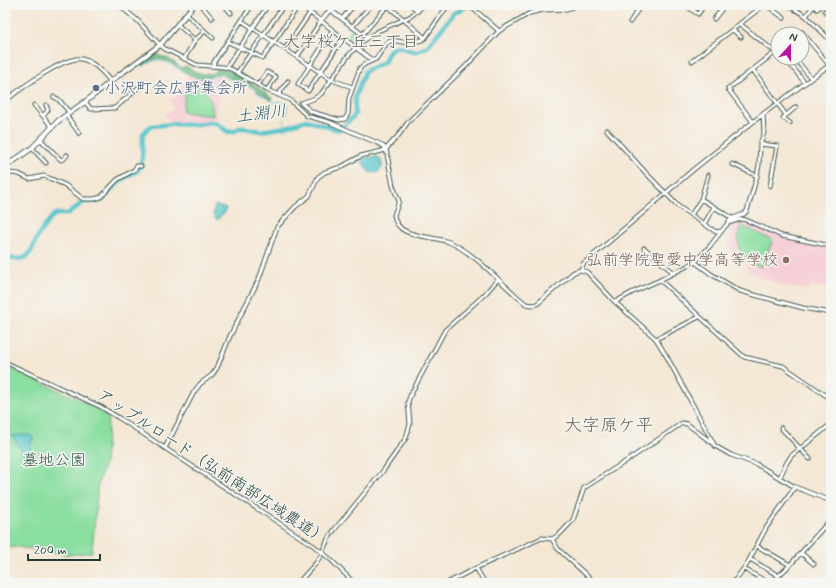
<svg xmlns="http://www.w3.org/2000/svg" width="836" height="588" viewBox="0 0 836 588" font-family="Mynerve,'Klee One',sans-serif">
  <rect width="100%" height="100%" fill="#f6f6f2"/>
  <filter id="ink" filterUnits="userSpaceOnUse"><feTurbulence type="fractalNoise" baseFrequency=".025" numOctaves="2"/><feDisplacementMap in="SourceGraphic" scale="8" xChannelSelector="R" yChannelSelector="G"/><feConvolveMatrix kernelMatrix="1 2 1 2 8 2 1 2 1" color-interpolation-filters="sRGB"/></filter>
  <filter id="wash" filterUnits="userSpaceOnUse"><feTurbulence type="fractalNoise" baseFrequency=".012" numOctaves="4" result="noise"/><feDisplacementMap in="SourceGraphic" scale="16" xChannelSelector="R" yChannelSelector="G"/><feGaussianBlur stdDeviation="0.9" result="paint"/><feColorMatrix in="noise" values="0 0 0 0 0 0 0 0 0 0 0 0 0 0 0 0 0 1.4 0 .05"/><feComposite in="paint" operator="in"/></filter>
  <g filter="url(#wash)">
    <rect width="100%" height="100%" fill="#f4e7d4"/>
    <path fill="#f6cfd6" d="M188,74L196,78L202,79H210L221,74L216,120L198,123L169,122L165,114L174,109L170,98H175Z
      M743,219L777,234L831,247V296L827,295L829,290L820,287L810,285L809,290L784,286L747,272L745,264L738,255L726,247L732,232L727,227L736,220Z"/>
    <path fill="#8adea0" stroke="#548e6a" d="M352,29L364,38L356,45L345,38Z
      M187,82C206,83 212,99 213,116L182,112Z
      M742,226L773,240L761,267C741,261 733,246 742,226Z
      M5,366L102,410L108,420L105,463L98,484L92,552L70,555L18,547L5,548V444L8,441L9,428L5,421Z"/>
    <path fill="#6fbd86" stroke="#477d5d" d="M155,54L169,59L182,68L186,66C198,74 201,75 215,73V71L218,67C239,72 257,86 273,99L271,100L258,92L253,87L226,76L222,73C214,75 208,79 200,78C185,76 172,61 157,58L143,65H141L142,62Z"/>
    <path fill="#58c6cd" stroke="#3c8280" d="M369,157H379C386,166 381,176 369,172L362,162L363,159Z
      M215,205L226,208L225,213L221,215L218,220L215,218L213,214Z
      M13,435H30L33,437L29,453L30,460L27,459L13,437Z"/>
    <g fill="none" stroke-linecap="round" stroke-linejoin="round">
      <path stroke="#58c6cd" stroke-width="1" d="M141,66H143L155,60L167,62L185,72L197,78H208L220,73L225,77L253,88L258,93L273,102H284L287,104V112L283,121L286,127"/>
      <path stroke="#58c6cd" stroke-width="4.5" d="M5,259C12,257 20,261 26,257C32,253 34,244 37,238C41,231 48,221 54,215L57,214H68L83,202L98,201L102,199L121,180L137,171L140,167L142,158L143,134L147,129L152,126L172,124L196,125L210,122L216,123L228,132L235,131L239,128H245L261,131L286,127L306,120L339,130L341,129L355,115V97L365,71L384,62L389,51L397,46L415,52L427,47L454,13L467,6L473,5"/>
    </g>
  </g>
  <g filter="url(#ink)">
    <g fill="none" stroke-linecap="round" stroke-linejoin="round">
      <defs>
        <path id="minor" d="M119,5L138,21L160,45L165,49L197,65L223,67L231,69L267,90L290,100L307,116L329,122L380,144L386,149L393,186L399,201L394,215C396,239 432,235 449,242C477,254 502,285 526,304L533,305L537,304L574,272L581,270L587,272L615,302L656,339L667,357L715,446L731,455L756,464L795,487L831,501
          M201,5L212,18
          M224,5L231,13
          M300,5L372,60
          M324,5L367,38
          M387,5L425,38
          M411,5L418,11
          M469,5L499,31
          M685,5L698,14L704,5
          M766,5L784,18
          M788,5L806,16L831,41
          M813,5L817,9L822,5
          M825,11L831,18
          M186,14L213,38
          M806,16L814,5
          M342,19L354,5
          M714,19L725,5
          M242,21L332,80L352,87
          M630,22L641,5
          M740,24L775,52
          M178,25L195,40L184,59
          M352,27L371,5
          M333,30L298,84L308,91L343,38
          M733,30L741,37
          M800,34L802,32L829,65
          M362,35L388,5
          M195,40L205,31
          M228,42L263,58L299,5
          M285,49L310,13
          M297,57L321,21L334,5
          M785,58L805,83
          M692,61L764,5
          M798,62L811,78
          M213,66L214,62L252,5
          M227,67L268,5
          M753,70L786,115
          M237,73L284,5
          M258,85L267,72L276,77L267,90
          M278,95L288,81
          M54,97L58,99L70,113
          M5,101C19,90 65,55 82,59C94,62 104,73 111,82
          M85,102L91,109L115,108L138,88
          M301,103L312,112L339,120L345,119L348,114L349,98L360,68L365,64L376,59L387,43L390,41H397L408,43L422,40L425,38L448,5
          M301,103L313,99L321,94L348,56L361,42L378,31L411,16L424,5
          M34,105L52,127
          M66,115L79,133
          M43,116L48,110L46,105
          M753,122L728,89L778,50
          M790,123L783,118L796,107
          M607,130L646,173L679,207L716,232L721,231
          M41,140L61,160L64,159L67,155
          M760,144L777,146L770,186
          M32,148L46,163
          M732,164L757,176
          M5,171L10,173L19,174L29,179L44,176L49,178L65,185L83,199H94L101,197L117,180L134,170L137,166H141
          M701,199L732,218
          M691,215L701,199L708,175
          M728,223L741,219L746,220L782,236L831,246
          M704,224L714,207
          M644,248L674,273
          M695,262L711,274L740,291L803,308L831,313
          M581,270L583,264L694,169L763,114L831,64
          M660,280L744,357L783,366L831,399
          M615,302L633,292L660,280L695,262L710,246L731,219L744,214L747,211L757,176L759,165L760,144L764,133L763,114
          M656,339L699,317
          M5,362L101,407L119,418L314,546L329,558L354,583
          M781,428L810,459
          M165,448L194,392L200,384L212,375L217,368L230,336L259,279L277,227L295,207L309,196L318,177L325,172L341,167L361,156L382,151L386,149L398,136L408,122L466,66L499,31L530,13L543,10L567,9L578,5
          M780,477L786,464L791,456L831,424
          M552,539L558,549L595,583
          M757,546L790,565L771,583
          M801,553L814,564
          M750,559L779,576
          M790,565L831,519
          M476,568L485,583
          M744,569L769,583
          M298,583L316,563L321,555L328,539L335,529L383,471L406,438L410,424L408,402L410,396L445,330L485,294L498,279
          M447,583L476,568L533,542L542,538L552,539L560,534L573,520L584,488L631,458L682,423L687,424L711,442
          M733,583L747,564L766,528L795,487"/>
        <path id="major" d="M5,167L32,148L58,121L85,102L119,75L160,45L194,5"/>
      </defs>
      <use href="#minor" stroke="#3f564c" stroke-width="5"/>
      <use href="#major" stroke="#3f564c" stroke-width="6"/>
      <use href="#minor" stroke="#fff" stroke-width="3"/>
      <use href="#major" stroke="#fff" stroke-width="4"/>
    </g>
  </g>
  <circle fill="#5c6f8a" stroke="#f6f6f2" stroke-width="1.5" cx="96" cy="88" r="4"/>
  <circle fill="#8d6e63" stroke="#f6f6f2" stroke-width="1.5" cx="786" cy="260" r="4"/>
  <g text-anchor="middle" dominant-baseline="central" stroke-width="3" stroke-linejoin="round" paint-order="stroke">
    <g font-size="16" fill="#4e5e75" stroke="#f6f6f2" text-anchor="start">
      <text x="104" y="88">小沢町会広野集会所</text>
    </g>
    <g font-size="16" fill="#785e54" stroke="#f6f6f2" text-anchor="end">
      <text x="778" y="260">弘前学院聖愛中学高等学校</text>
    </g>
    <g font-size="16" fill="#345d4a" stroke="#f6f6f2">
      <text x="54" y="460">墓地公園</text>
    </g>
    <g font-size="16" fill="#1f3d34" stroke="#f6f6f2">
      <text transform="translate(212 467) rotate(33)">アップルロード（弘前南部広域農道）</text>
    </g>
    <g font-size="17" fill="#666155" stroke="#f6f6f2">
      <text x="351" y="42">大字桜ケ丘三丁目</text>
    </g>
    <g font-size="17" font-style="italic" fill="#2d5f5a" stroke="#f6f6f2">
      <text transform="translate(261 114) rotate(-7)">土淵川</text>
    </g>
    <g font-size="18" fill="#666155" stroke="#f6f6f2">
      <text x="609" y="426">大字原ケ平</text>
    </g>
  </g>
  <rect width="836" height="588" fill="none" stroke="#f6f6f2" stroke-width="20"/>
  <g transform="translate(790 46) rotate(21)"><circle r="19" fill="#f6f6f2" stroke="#a0aca6"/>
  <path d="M0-3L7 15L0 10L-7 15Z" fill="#b5179e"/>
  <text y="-6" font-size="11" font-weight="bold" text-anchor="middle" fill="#1f3d34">N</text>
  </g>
  <path d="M28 554v6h72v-6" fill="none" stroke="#1f3d34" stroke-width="2"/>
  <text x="34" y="554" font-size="12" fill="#1f3d34" stroke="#f6f6f2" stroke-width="3" paint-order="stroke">200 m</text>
</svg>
